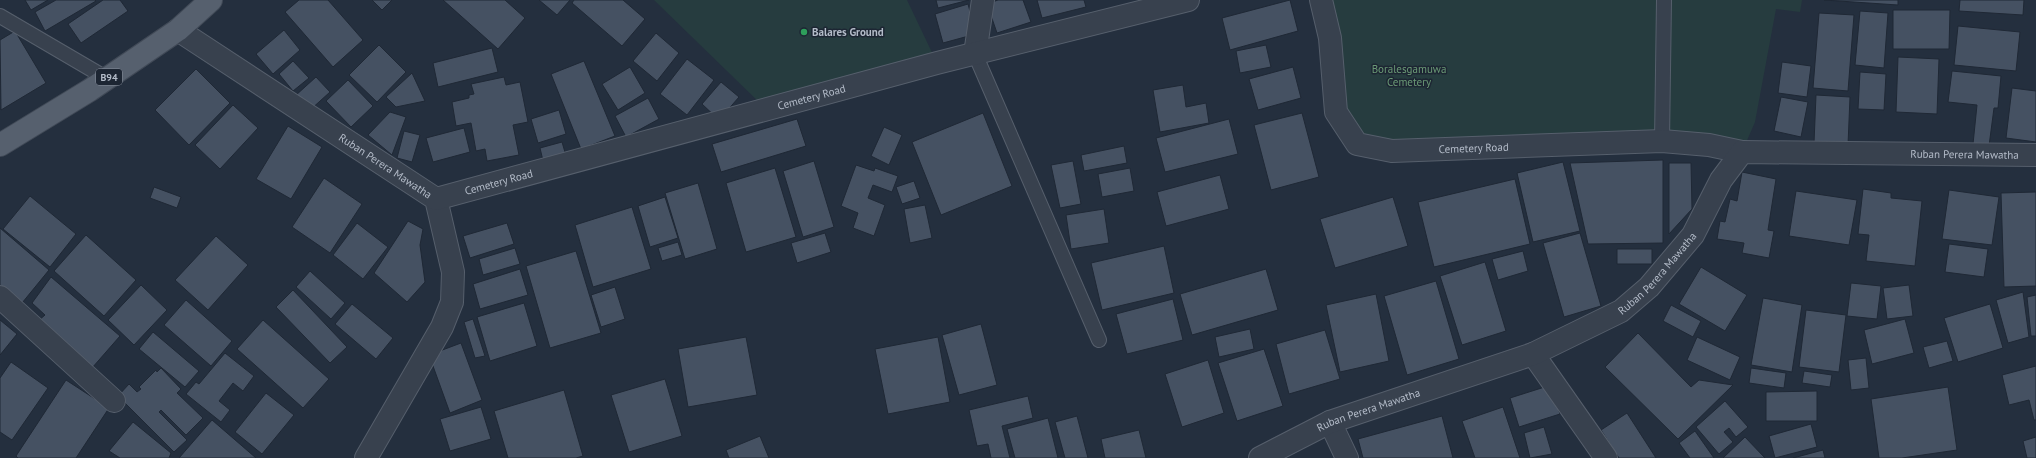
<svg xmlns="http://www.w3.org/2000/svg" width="2036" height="458" viewBox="0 0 2036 458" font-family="'PT Sans',sans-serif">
  <rect width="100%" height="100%" fill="#242f3e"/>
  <path fill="#263c3f" d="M654,0H907L937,63L767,110Z
    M1321,0H1802L1800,12L1776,9L1755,122L1742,152L1357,144L1336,112Z"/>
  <path fill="#455162" stroke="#1f2835" d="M25,0H48L31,10Z
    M56,0H95L96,1L45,31L35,12Z
    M103,0H120L128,11L81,43L68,24Z
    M299,0H328L363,40L333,67L285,12Z
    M372,0H392L382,10Z
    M443,0H505L525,18L498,49Z
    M539,0H570L557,15Z
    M574,0H623L645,19L622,46L572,3Z
    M936,0H969L938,8Z
    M998,0H1023L1031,22L997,33L987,4Z
    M1037,0H1084L1086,7L1042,18Z
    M1290,0L1298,31L1230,50L1222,18Z
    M1824,0H1898V5Z
    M1960,0H2024L2023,15L1959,11Z
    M968,4L976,34L943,43L935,14Z
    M1893,10H1950L1949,49H1893Z
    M1860,11L1888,13L1884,68L1855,65Z
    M1819,13L1854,15L1848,91L1813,88Z
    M1958,26L2020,32L2016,71L1954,65Z
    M284,30L300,50L273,74L256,54Z
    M15,31L46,83L1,110L0,40Z
    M656,33L679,53L657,81L633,61Z
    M379,45L406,72L377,102L349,75Z
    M1266,45L1271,67L1240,73L1236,51Z
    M492,48L498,72L438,87L433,63Z
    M1898,57L1939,59L1937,114L1896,112Z
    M687,59L714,80L687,115L660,94Z
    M293,61L309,78L293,91L279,74Z
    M584,61L615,136L581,149L551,74Z
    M1782,62L1811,66L1807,97L1778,93Z
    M630,67L645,93L618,110L602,84Z
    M1293,67L1301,98L1258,110L1249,79Z
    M196,69L230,103L189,145L155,110Z
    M1952,71L2001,76L1998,108H1994L1989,146L1973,144L1977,105L1948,102Z
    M1860,72L1886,74L1884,110L1858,109Z
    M412,73L425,101L396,107L386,97Z
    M316,77L330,92L309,111L295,96Z
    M504,77L506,85L520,82L528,122L513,125L519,155L487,161L485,149L476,151L471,123L456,126L452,102L469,98V95L474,94L471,84Z
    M348,80L373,106L351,127L326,101Z
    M721,82L739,97L719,120L702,104Z
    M1183,85L1186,107L1206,103L1209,123L1160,132L1153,90Z
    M2012,88L2036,91V142L2006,138Z
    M1816,95L1850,97L1848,145L1814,143Z
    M1781,97L1808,102L1801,137L1774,131Z
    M648,98L659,119L626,137L615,116Z
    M233,105L258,128L220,169L195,145Z
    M559,110L566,134L538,143L531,119Z
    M390,112L406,117L392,155L368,135Z
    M983,113L1012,186L941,215L912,142Z
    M1302,113L1319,177L1271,190L1254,125Z
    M797,119L806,146L721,172L712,144Z
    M1229,119L1238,154L1165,172L1156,138Z
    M288,126L322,147L291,199L256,179Z
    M884,127L902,135L889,165L871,156Z
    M464,128L470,152L433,162L426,138Z
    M404,131L420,135L412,162L397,158Z
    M562,142L567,159L544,165L540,148Z
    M1124,146L1127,163L1084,171L1081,155Z
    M1663,160V243L1588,244L1570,163Z
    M814,161L834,227L803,237L783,171Z
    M1073,161L1081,204L1060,208L1051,165Z
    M1563,162L1580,231L1533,242L1517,173Z
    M1669,163H1691L1692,209L1669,234Z
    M856,165L874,171L875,168L898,176L892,192L873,185L868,198L885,205L874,236L853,228L858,213L841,206Z
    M775,168L796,237L746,252L726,183Z
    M1130,168L1134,191L1102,197L1098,174Z
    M1742,172L1776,179L1768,230L1774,231L1769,258L1742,253L1744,243L1717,239L1720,221L1725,222L1730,199L1737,201Z
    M1220,175L1229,209L1166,226L1157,192Z
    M324,178L362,204L330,253L292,227Z
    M1515,179L1530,244L1434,267L1418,202Z
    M914,181L920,198L902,204L896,187Z
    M698,183L717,249L685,259L665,193Z
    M154,187L181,197L177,208L150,198Z
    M1863,189L1891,193V198L1922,201L1915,266L1866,261L1869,235L1858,234Z
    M1949,190L1999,197L1992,245L1942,239Z
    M1796,191L1857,200L1849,245L1789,236Z
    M2036,192V286L2004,287L2001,193Z
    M30,196L76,234L50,267L3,229Z
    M665,197L678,238L650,247L638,206Z
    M1393,197L1408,246L1335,268L1320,219Z
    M925,205L932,238L910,243L904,209Z
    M632,207L651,269L593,287L575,225Z
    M1104,209L1109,243L1071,249L1066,215Z
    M408,221L423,229L420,245L425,282L407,302L374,273Z
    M357,223L388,247L363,279L333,255Z
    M507,223L514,244L470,258L463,236Z
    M0,228L49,270L22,303L0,285Z
    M825,233L831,252L797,263L791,243Z
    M1580,233L1601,306L1564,317L1543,243Z
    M86,235L136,280L104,316L54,271Z
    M216,236L248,265L208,310L175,280Z
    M678,242L682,255L662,261L658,248Z
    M1949,244L1988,249L1984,277L1945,272Z
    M1164,246L1174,293L1102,310L1091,263Z
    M515,248L520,264L483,275L479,259Z
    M1617,249H1652V264H1617Z
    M576,251L601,333L550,348L526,266Z
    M1523,251L1528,271L1498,280L1492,259Z
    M1485,262L1506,331L1462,345L1440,276Z
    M1701,267L1747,295L1725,331L1679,304Z
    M520,269L528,295L480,309L473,284Z
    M1266,269L1278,310L1192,335L1180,294Z
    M310,271L345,303L331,319L296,287Z
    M51,277L120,336L92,368L38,321L45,315L32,303Z
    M1436,281L1459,359L1407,375L1384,296Z
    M1851,283L1881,286L1877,319L1847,316Z
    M141,285L167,310L134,345L108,320Z
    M1909,285L1913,316L1887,319L1883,288Z
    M615,287L625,319L601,327L591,295Z
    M293,290L347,347L330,363L276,307Z
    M2023,292L2029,337L2008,343L1996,300Z
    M1376,294L1389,361L1340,372L1326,305Z
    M2036,295V336H2031L2027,297Z
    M1763,298L1802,305L1792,372L1751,365Z
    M1173,299L1183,340L1127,354L1116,314Z
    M186,300L232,341L211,366L164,325Z
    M524,303L537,346L490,361L477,317Z
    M352,304L393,338L376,359L335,324Z
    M1990,304L2003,348L1958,362L1944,318Z
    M1671,305L1701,321L1693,337L1663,321Z
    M1806,310L1846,315L1839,372L1799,367Z
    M473,319L485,356L475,358L464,322Z
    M1905,319L1914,353L1872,364L1864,330Z
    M0,320L17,334L0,355Z
    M263,320L329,379L303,408L237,349Z
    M981,324L997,385L959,395L942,335Z
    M1250,329L1254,349L1219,357L1215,337Z
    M1325,330L1340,379L1289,394L1276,344Z
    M153,332L199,371L185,387L139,349Z
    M1638,333L1691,387L1699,380L1733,385L1678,439L1605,367Z
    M746,337L757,395L688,407L678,349Z
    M938,337L950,402L888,414L875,349Z
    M1697,337L1740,357L1730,380L1687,360Z
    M1947,341L1953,361L1929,368L1923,347Z
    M461,343L482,400L450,413L429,355Z
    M1264,349L1283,406L1237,421L1218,363Z
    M225,353L254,376L243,391L233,383L219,401L230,410L221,422L186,394L196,382L199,384Z
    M1866,358L1869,388L1851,390L1848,360Z
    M1208,360L1224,413L1182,427L1165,374Z
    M11,362L48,388L12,440L0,432V378Z
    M2036,366V420H2034L2029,400L2009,405L2002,375Z
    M161,368L181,389L177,393L203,418L186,435L161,410L159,412L187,440L174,452L118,396L129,384L137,392L141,389L139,387L156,370L157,372Z
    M1751,368L1786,373L1784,388L1749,383Z
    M1804,371L1832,375L1830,387L1802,383Z
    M665,379L682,436L629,452L611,395Z
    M66,380L109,408L76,458H18L16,456Z
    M1551,385L1560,414L1519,427L1510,398Z
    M1948,387L1957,450L1902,458H1879L1871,399Z
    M564,390L583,456L576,458H508L494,411Z
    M1817,391V421H1766V392Z
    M266,393L294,415L262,454L235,432Z
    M1028,396L1033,418L1002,426L1010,458H991L988,444L977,446L969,410Z
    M1725,401L1748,427L1736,437L1729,428L1724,432L1733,442L1719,454L1696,427Z
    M481,407L491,439L450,451L440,419Z
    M1503,407L1520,458H1475L1462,421Z
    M1627,413L1656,458H1619L1601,430Z
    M1077,416L1088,458H1065L1055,422Z
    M1442,416L1453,458H1363L1358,439Z
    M1048,418L1058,458H1015L1007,429Z
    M212,420L256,458H179Z
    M133,422L171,453L169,458H120L109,451Z
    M1811,424L1817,447L1775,458L1769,436Z
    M1544,427L1552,454L1530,458L1524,433Z
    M1139,430L1146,458H1105L1101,439Z
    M1695,431L1714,458H1690L1679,443Z
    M760,436L769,458H729L726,450Z
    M1745,437L1765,458H1723Z
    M2036,437V458H2027L2023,441Z
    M1823,450L1825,458H1793Z"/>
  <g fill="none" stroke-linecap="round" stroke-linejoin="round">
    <defs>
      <path id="lane" d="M0,16L106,78
        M975,54L1099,340
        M1662,141L1664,0"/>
      <g id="street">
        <path id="s1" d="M1321,0L1330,38L1336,112L1357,144L1392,151L1662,141L1709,145L1742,152"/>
        <path id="s2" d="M178,30L436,199L453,272L452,302L442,327L366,458"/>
        <path d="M975,54L983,0"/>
        <path id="s3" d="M436,199L937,63L1188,0"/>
        <path d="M0,297L114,401"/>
        <path d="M1533,354L1606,458"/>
        <path d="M1330,422L1347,458"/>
        <path id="s4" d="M1260,458L1330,422L1533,354L1621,311L1649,287L1693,235L1721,180L1742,152L2036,155"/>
      </g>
      <path id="primary" d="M0,145L90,90L178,30L211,0"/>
    </defs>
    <use href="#lane" stroke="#565f6c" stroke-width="16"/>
    <use href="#street" stroke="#565f6c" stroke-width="24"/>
    <use href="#primary" stroke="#414a57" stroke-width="24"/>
    <use href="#lane" stroke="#38414e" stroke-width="14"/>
    <use href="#street" stroke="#38414e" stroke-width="22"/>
    <use href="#primary" stroke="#56606e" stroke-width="22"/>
  </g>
  <circle fill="#2e9e5b" stroke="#1d2633" stroke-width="1.5" cx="804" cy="32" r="4"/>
  <g text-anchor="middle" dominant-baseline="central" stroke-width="3" stroke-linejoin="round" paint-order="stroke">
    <rect fill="#1d2633" stroke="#878f9c" stroke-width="1" x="96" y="69" width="26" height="16" rx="3"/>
    <g font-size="10" font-weight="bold" fill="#b4bcc9">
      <text x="109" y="77">B94</text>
    </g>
    <g font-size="11" font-weight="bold" fill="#b4bcc9" stroke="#1d2633" text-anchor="start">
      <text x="812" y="32">Balares Ground</text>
    </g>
    <g font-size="11" fill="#6b9a76" stroke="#1d2633">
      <text x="1409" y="69">Boralesgamuwa<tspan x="1409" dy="13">Cemetery</tspan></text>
    </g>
    <g font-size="11" fill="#b4bcc9" stroke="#1d2633">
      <text stroke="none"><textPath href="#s3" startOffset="389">Cemetery Road</textPath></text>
      <text stroke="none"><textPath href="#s1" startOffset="269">Cemetery Road</textPath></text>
      <text stroke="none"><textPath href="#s4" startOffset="815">Ruban Perera Mawatha</textPath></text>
      <text stroke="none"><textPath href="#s2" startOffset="248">Ruban Perera Mawatha</textPath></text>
      <text stroke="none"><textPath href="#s3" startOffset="65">Cemetery Road</textPath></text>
      <text stroke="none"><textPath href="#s4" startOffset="443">Ruban Perera Mawatha</textPath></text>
      <text stroke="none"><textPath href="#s4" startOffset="119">Ruban Perera Mawatha</textPath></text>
    </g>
  </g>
</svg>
